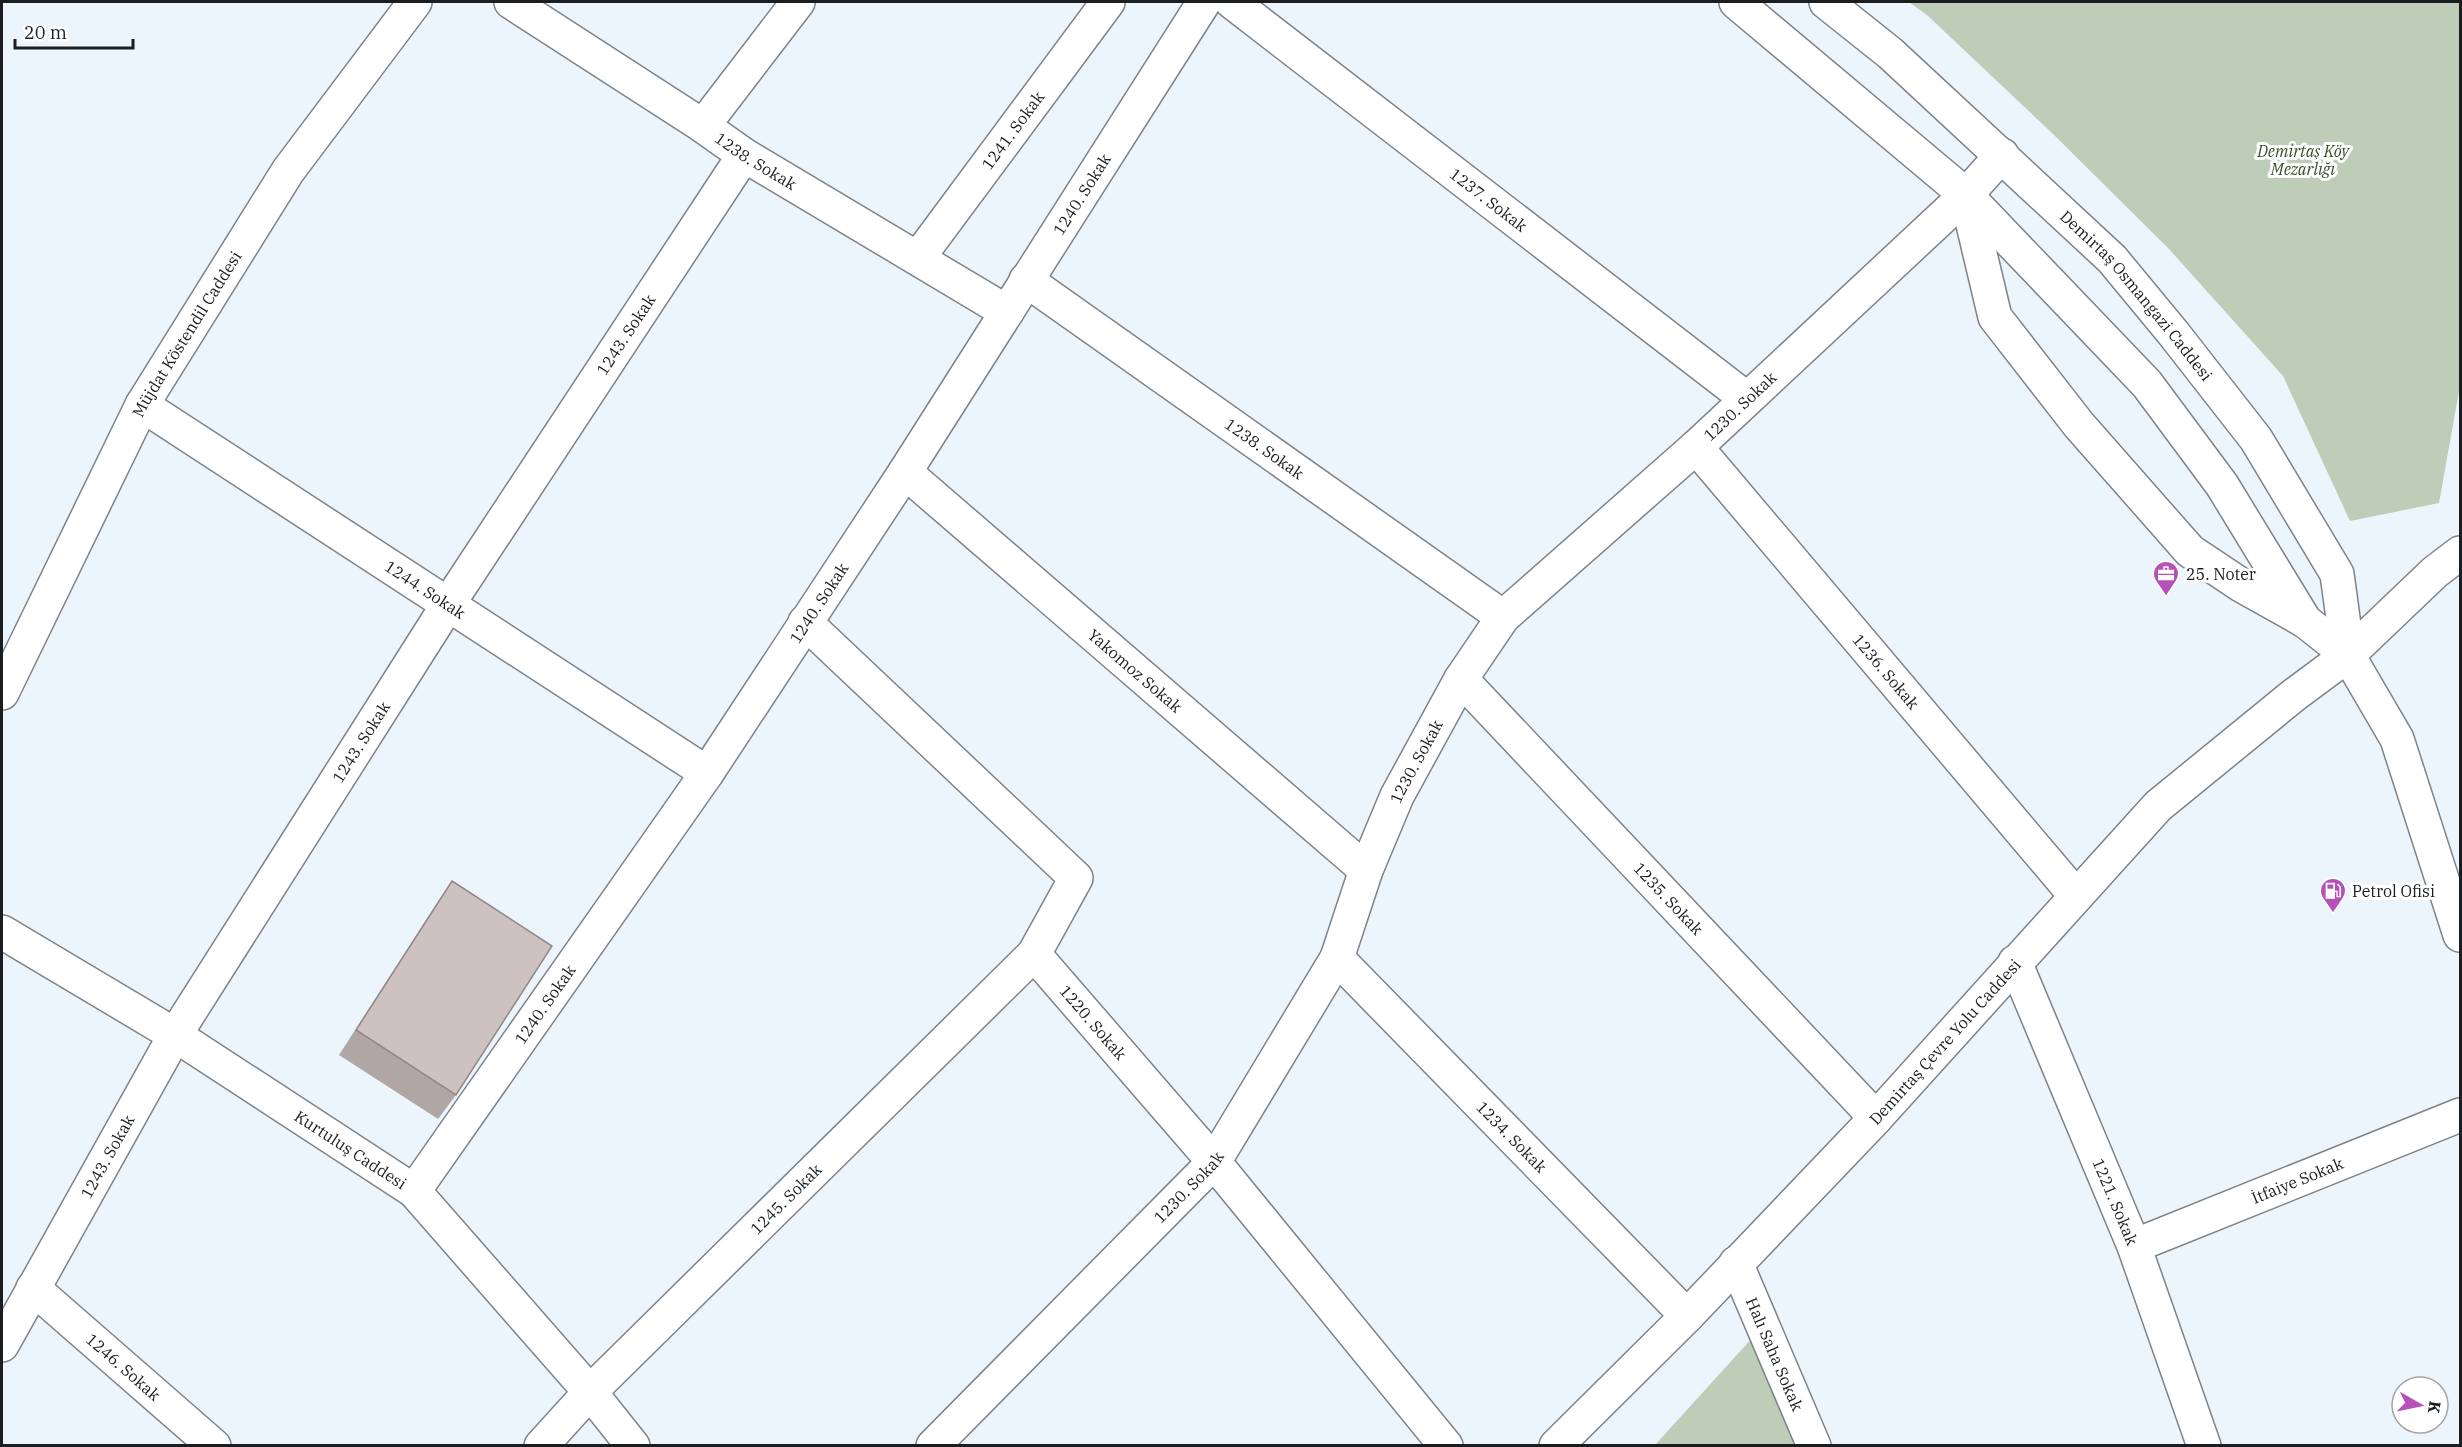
<svg xmlns="http://www.w3.org/2000/svg" width="2462" height="1447" viewBox="0 0 2462 1447" font-family="'IBM Plex Serif',serif">
  <rect width="100%" height="100%" fill="#edf5fc"/>
  <path fill="#becdb7" d="M1909,2H2460V386L2439,503L2350,521L2283,376L2168,248L2052,133L1928,16Z
    M1754,1336L1799,1445H1655Z"/>
  <g fill="none" stroke-linecap="round" stroke-linejoin="round">
    <defs>
      <g id="minor">
        <path id="s1" d="M511,2L703,126L744,155L1007,312"/>
        <path id="s2" d="M1232,2L1747,399"/>
        <path d="M703,126L798,2"/>
        <path d="M1966,195L1995,317L2079,425L2190,551L2241,585L2305,621"/>
        <path id="s3" d="M918,258L1108,2"/>
        <path id="s4" d="M1026,280L1503,617"/>
        <path id="s5" d="M142,405L707,773"/>
        <path id="s6" d="M1696,447L2076,896"/>
        <path id="s7" d="M905,472L1366,870"/>
        <path id="s8" d="M805,622L1076,878L1034,954L1214,1162L1446,1446"/>
        <path id="s9" d="M1461,679L1876,1118"/>
        <path id="s10" d="M2,932L175,1035L414,1191L590,1392L633,1446"/>
        <path id="s11" d="M1337,958L1687,1316"/>
        <path id="s12" d="M2015,962L2134,1246L2204,1446"/>
        <path id="s13" d="M414,1191L707,773L905,472L1204,2"/>
        <path id="s14" d="M2134,1246L2460,1115"/>
        <path id="s15" d="M1736,1263L1814,1446"/>
        <path id="s16" d="M33,1288L214,1446"/>
        <path id="s17" d="M2,1345L175,1035L449,603L744,155"/>
        <path id="s18" d="M541,1446L590,1392L1034,954"/>
        <path id="s19" d="M933,1446L1214,1162L1337,958L1366,870L1397,796L1461,679L1503,617L1696,447L1966,195L2002,155"/>
      </g>
      <g id="secondary">
        <path d="M1736,2L1966,195L2147,384L2222,485L2305,621L2348,655L2397,739L2460,935"/>
        <path id="s20" d="M1826,2L1890,53L2112,259L2174,334L2256,439L2337,574L2348,655"/>
        <path id="s21" d="M1556,1446L1687,1316L1876,1118L2158,806L2294,695L2348,655L2435,572L2460,553"/>
      </g>
      <g id="primary">
        <path id="s22" d="M2,693L142,405L288,171L415,2"/>
      </g>
    </defs>
    <use href="#minor" stroke="#7c838a" stroke-width="36"/>
    <use href="#secondary" stroke="#7c838a" stroke-width="36"/>
    <use href="#primary" stroke="#7c838a" stroke-width="36"/>
    <use href="#minor" stroke="#fff" stroke-width="33"/>
    <use href="#secondary" stroke="#fff" stroke-width="33"/>
    <use href="#primary" stroke="#fff" stroke-width="33"/>
  </g>
  <path fill="#b0a7a5" d="M452,881L456,1095L438,1119L339,1055L435,906Z"/>
  <path fill="#cdc2c0" stroke="#908886" stroke-width="1.5" d="M452,881L552,946L456,1095L356,1030Z"/>
  <defs>
    <symbol id="office-pin" viewBox="-11 -11 22 30"><path d="M0 17L-7.5 6A9.5 9.5 0 1 1 7.5 6Z" fill="#b551b7" stroke="#fff"/><path d="M-6-3h4V-5.5h4V-3h4V5H-6ZM-1-4.5V-3h2v-1.5ZM-6 0V1H6V0Z" fill="#fff"/></symbol>
    <symbol id="fuel-pin" viewBox="-11 -11 22 30"><path d="M0 17L-7.5 6A9.5 9.5 0 1 1 7.5 6Z" fill="#b551b7" stroke="#fff"/><path d="M-5.5-6h7V0h2V4h1.3V-2.5L3-4.5l.8-.8L6-3V5H2.5V1h-1V6h-7ZM-4.2-4.7v3.2H.2V-4.7Z" fill="#fff"/></symbol>
  </defs>
  <g fill-rule="evenodd">
    <use href="#office-pin" x="2151" y="559" width="30" height="40"/>
    <use href="#fuel-pin" x="2318" y="876" width="30" height="40"/>
  </g>
  <g text-anchor="middle" dominant-baseline="central" stroke-width="6" stroke-linejoin="round" paint-order="stroke">
    <g font-size="16" fill="#1b1e21" stroke="#fff">
      <text stroke="none"><textPath href="#s3" startOffset="159">1241. Sokak</textPath></text>
      <text stroke="none"><textPath href="#s1" startOffset="292">1238. Sokak</textPath></text>
      <text stroke="none"><textPath href="#s13" startOffset="1200">1240. Sokak</textPath></text>
      <text stroke="none"><textPath href="#s2" startOffset="324">1237. Sokak</textPath></text>
      <text stroke="none"><textPath href="#s20" startOffset="428">Demirtaş Osmangazi Caddesi</textPath></text>
      <text stroke="none"><textPath href="#s22" startOffset="404">Müjdat Köstendil Caddesi</textPath></text>
      <text stroke="none"><textPath href="#s17" startOffset="1188">1243. Sokak</textPath></text>
      <text stroke="none"><textPath href="#s19" startOffset="1336">1230. Sokak</textPath></text>
      <text stroke="none"><textPath href="#s4" startOffset="292">1238. Sokak</textPath></text>
      <text stroke="none"><textPath href="#s5" startOffset="338">1244. Sokak</textPath></text>
      <text stroke="none"><textPath href="#s13" startOffset="714">1240. Sokak</textPath></text>
      <text stroke="none"><textPath href="#s7" startOffset="304">Yakomoz Sokak</textPath></text>
      <text stroke="none"><textPath href="#s6" startOffset="294">1236. Sokak</textPath></text>
      <text stroke="none"><textPath href="#s17" startOffset="702">1243. Sokak</textPath></text>
      <text stroke="none"><textPath href="#s19" startOffset="850">1230. Sokak</textPath></text>
      <text stroke="none"><textPath href="#s9" startOffset="302">1235. Sokak</textPath></text>
      <text stroke="none"><textPath href="#s13" startOffset="228">1240. Sokak</textPath></text>
      <text stroke="none"><textPath href="#s8" startOffset="550">1220. Sokak</textPath></text>
      <text stroke="none"><textPath href="#s21" startOffset="561">Demirtaş Çevre Yolu Caddesi</textPath></text>
      <text stroke="none"><textPath href="#s11" startOffset="250">1234. Sokak</textPath></text>
      <text stroke="none"><textPath href="#s10" startOffset="411">Kurtuluş Caddesi</textPath></text>
      <text stroke="none"><textPath href="#s17" startOffset="216">1243. Sokak</textPath></text>
      <text stroke="none"><textPath href="#s14" startOffset="176">İtfaiye Sokak</textPath></text>
      <text stroke="none"><textPath href="#s19" startOffset="364">1230. Sokak</textPath></text>
      <text stroke="none"><textPath href="#s18" startOffset="348">1245. Sokak</textPath></text>
      <text stroke="none"><textPath href="#s12" startOffset="260">1221. Sokak</textPath></text>
      <text stroke="none"><textPath href="#s15" startOffset="99">Halı Saha Sokak</textPath></text>
      <text stroke="none"><textPath href="#s16" startOffset="120">1246. Sokak</textPath></text>
    </g>
    <g font-size="16" font-style="italic" fill="#354e25" stroke="#fff">
      <text x="2303" y="151">Demirtaş Köy<tspan x="2303" dy="18">Mezarlığı</tspan></text>
    </g>
    <g font-size="16" fill="#1b1e21" stroke="#fff" text-anchor="start">
      <text x="2186" y="574">25. Noter</text>
      <text x="2352" y="891">Petrol Ofisi</text>
    </g>
  </g>
  <rect width="2462" height="1447" fill="none" stroke="#1b1e21" stroke-width="6"/>
  <g transform="translate(2420 1405) rotate(99)"><circle r="28" fill="#ffffff" stroke="#a4a5a6" stroke-width="1.5"/>
  <path d="M0-4.5L10 22L0 15L-10 22Z" fill="#b551b7"/>
  <text y="-9" font-size="16" font-weight="bold" text-anchor="middle" fill="#1b1e21">K</text>
  </g>
  <path d="M15 39v9h118v-9" fill="none" stroke="#1b1e21" stroke-width="3"/>
  <text x="24" y="39" font-size="18" fill="#1b1e21" stroke="#ffffff" stroke-width="4.5" paint-order="stroke">20 m</text>
</svg>
